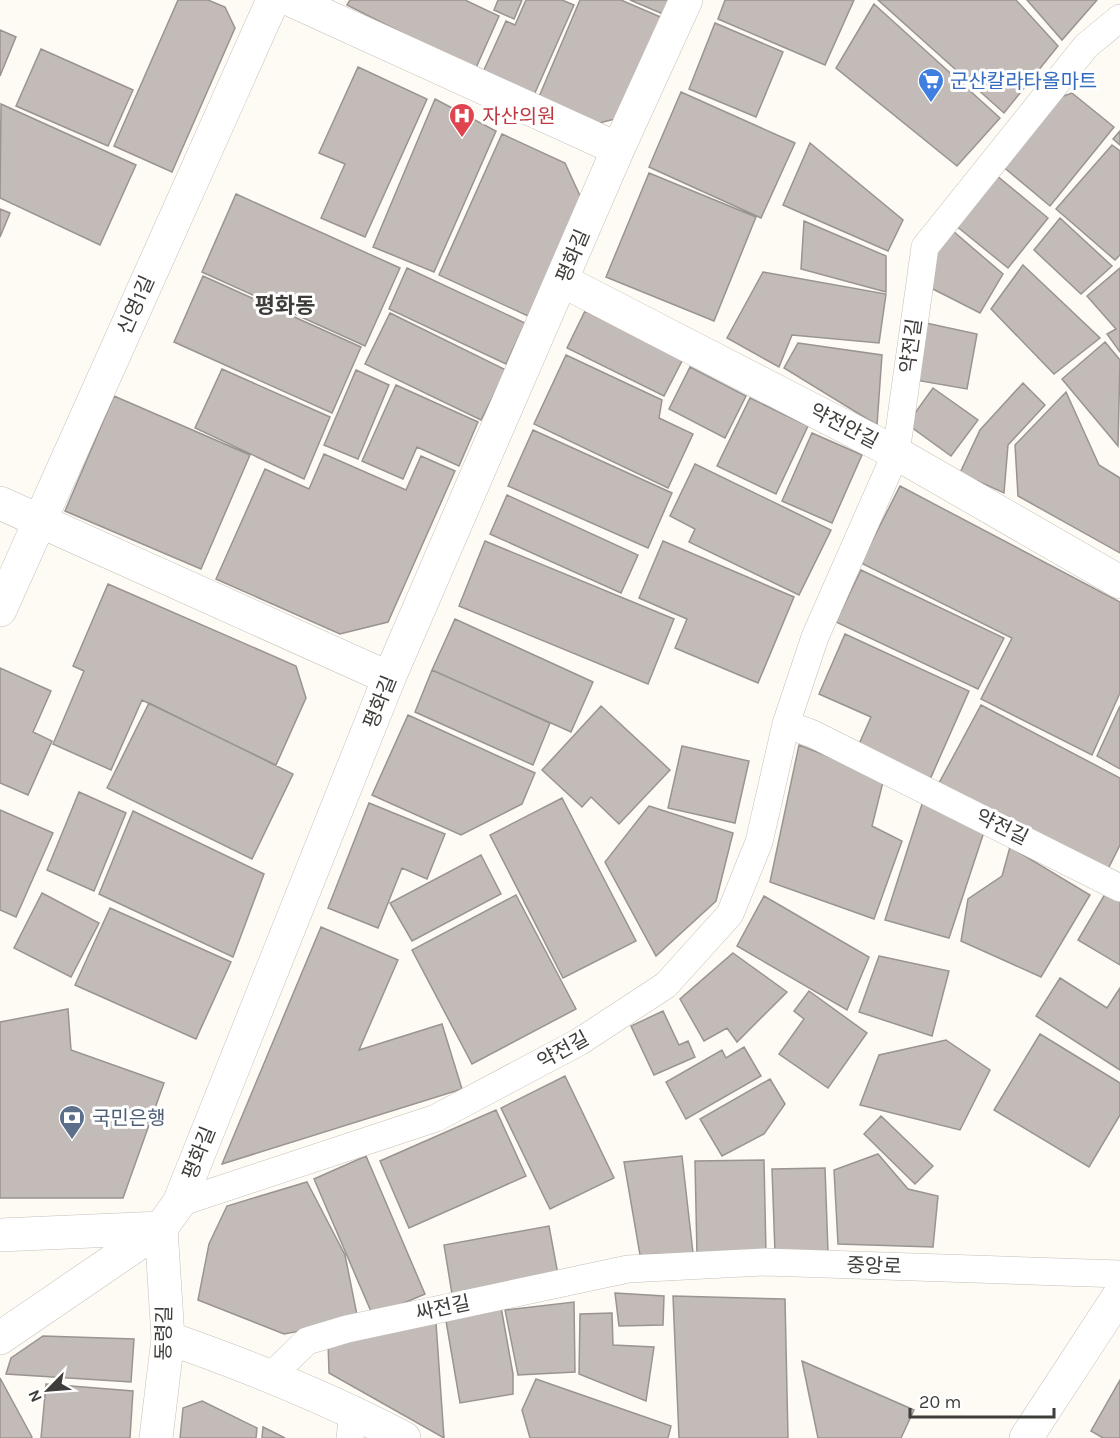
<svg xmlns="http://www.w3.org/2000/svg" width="1120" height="1438" viewBox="0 0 1120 1438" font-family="Karla,'Noto Sans KR',sans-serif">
  <rect width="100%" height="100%" fill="#fefaf4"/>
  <path fill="#c2bbb8" stroke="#9a9491" stroke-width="1.5" d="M178,0H208L225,7L235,28L172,172L114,146Z
    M350,0H465L499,16L475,70L347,5Z
    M498,0H522L514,19L494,10Z
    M526,0H562L574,5L534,95L483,72L506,21L515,25Z
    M580,0H621L665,19L623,117L595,124L538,99Z
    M630,0H669L663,14Z
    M725,0H854L825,65L718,19Z
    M878,0H1016L1058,46L1004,113Z
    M1027,0H1097L1062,40Z
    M874,4L1000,118L957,166L836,68Z
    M715,23L783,52L756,117L689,89Z
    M0,30L16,37L0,76Z
    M41,49L133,90L108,146L16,106Z
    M358,67L427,99L365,237L321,218L345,164L319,153Z
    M681,92L795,143L761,218L649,167Z
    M1072,93L1114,127L1050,206L1001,165L1055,99Z
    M435,99L496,131L434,272L373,247Z
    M1,104L136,165L100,245L0,198Z
    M1120,131V145L1113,139Z
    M502,134L565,163L581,198L528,316L439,275Z
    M810,143L903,220L888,251L783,205Z
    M1112,145L1120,151V255L1115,260L1056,209Z
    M649,173L756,217L714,321L606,277Z
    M996,175L1048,218L1008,268L955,225Z
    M236,194L400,268L365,346L202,272Z
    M0,209L10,213L0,237Z
    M1060,218L1112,266L1081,294L1034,250Z
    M804,221L886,256V292L801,269Z
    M953,231L1003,274L980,313L927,286L935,245Z
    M1023,265L1100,338L1054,374L991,309Z
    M407,268L525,323L506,364L389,309Z
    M1120,268V352L1107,334L1116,329L1087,296Z
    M763,272L886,294L879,343L792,335L779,367L727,338Z
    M203,276L361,347L332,413L174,342Z
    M585,311L683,359L664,396L567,348Z
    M390,313L506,370L481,420L365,364Z
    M926,323L977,334L967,389L915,380Z
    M1105,342L1120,360L1118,446L1062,379Z
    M798,343L882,355L877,425L784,368Z
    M566,355L662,400L659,418L693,434L668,488L534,424Z
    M690,367L746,396L725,438L669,409Z
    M222,369L330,417L304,479L195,428Z
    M356,370L389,385L358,459L324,445Z
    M1023,383L1045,405L1008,445L1004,493L960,473L980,430Z
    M396,385L478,422L459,466L417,447L403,479L362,461Z
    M933,388L978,420L951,456L907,424Z
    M1066,392L1099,465L1120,478V553L1018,496L1015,445Z
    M114,396L250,455L201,569L65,511Z
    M750,398L808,426L776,494L717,466Z
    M533,430L672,493L648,548L508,486Z
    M812,433L862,455L832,523L782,501Z
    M324,454L406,490L421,456L455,471L388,622L340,634L216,579L265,469L309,489Z
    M695,464L831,530L799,595L689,542L695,529L670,516Z
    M900,486L1120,602V693L1092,755L981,699L1012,638L861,563Z
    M507,495L638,555L621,593L490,534Z
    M485,541L674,619L648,684L459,606Z
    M663,541L794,597L758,683L675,648L687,619L639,598Z
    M861,570L1004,638L978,689L836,622Z
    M108,584L296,666L306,698L276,765L142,700L111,770L53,744L84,671L73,666Z
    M455,619L593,682L571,732L432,670Z
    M845,634L969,691L928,784L856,751L871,717L819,694Z
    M0,668L51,691L33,732L52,741L28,795L0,783Z
    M432,670L550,723L533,765L415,712Z
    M149,703L293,774L252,859L107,788Z
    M981,705L1120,778V845L1108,869L939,783Z
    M601,706L670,770L619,824L591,797L582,807L542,770Z
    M1120,706V769L1097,756Z
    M408,715L535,773L522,804L461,835L372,795Z
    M799,745L884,778L872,826L902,841L874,919L770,882Z
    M682,746L749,761L735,823L668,808Z
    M79,792L126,813L94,891L47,870Z
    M562,798L636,941L563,978L490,835Z
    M923,801L984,832L949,938L885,920Z
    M369,803L445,834L427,879L402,868L378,928L328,908Z
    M649,806L733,833L716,901L656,956L605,862Z
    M0,810L53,833L16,917L0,910Z
    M133,811L264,874L233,957L99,894Z
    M1010,847L1090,895L1041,977L961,941L968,899L1002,876Z
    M481,855L501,894L412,941L390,903Z
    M1108,889L1120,896V965L1078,940Z
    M42,893L99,923L71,977L14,948Z
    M516,895L576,1009L472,1064L412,950Z
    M764,896L869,957L847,1010L737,946Z
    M110,908L231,962L196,1039L75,985Z
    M321,927L398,960L359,1050L442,1024L462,1089L222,1164Z
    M733,953L787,992L737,1042L727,1028L704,1041L680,999Z
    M879,956L949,971L932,1036L859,1012Z
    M1060,978L1107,1008L1120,988V1070L1036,1016Z
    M809,991L867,1033L828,1088L779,1054L804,1019L794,1011Z
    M68,1009L71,1050L164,1083L123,1198H0V1022Z
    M663,1011L679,1045L688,1041L695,1057L654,1075L631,1026Z
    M1040,1034L1120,1083V1115L1089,1167L994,1110Z
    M946,1040L990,1070L960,1130L860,1105L879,1055Z
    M744,1047L761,1076L686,1119L666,1082L722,1050L726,1058Z
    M565,1076L614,1178L550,1209L501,1108Z
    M770,1079L785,1104L764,1134L722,1156L700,1119Z
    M496,1110L526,1176L409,1228L380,1161Z
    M881,1116L933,1166L915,1184L864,1134Z
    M878,1154L908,1189L938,1196L933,1247L838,1244L834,1170Z
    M366,1156L425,1294L373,1316L314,1179Z
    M682,1156L693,1253L640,1255L624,1162Z
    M764,1160L766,1255L697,1256L695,1161Z
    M825,1168L828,1252L775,1253L772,1169Z
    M307,1182L345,1255L358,1320L284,1334L198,1300L209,1244L227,1206Z
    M549,1226L559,1280L453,1300L444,1245Z
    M615,1293L664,1296L663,1325L619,1326Z
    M673,1296L785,1299L788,1438H679Z
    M574,1302L575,1372L518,1375L505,1310Z
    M501,1307L513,1374V1394L460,1403L446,1321Z
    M612,1313L613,1345L654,1347L646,1401L579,1374L580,1314Z
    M436,1323L444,1438L329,1373L328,1341Z
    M43,1336L134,1339L131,1382L6,1374L11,1358Z
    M802,1361L914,1410L901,1438H818Z
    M0,1378L32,1437L31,1438H0Z
    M536,1379L671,1426L668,1438H530L522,1410Z
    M1120,1380V1438H1103L1091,1431Z
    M46,1384L133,1391L130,1438H41Z
    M202,1401L257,1428L256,1438H180L183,1408Z
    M263,1427L285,1438H262Z"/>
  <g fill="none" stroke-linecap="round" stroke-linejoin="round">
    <defs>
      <path id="lane" d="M786,724L813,734L1120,888
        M179,1203L436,1118L579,1042L666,985L730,914L759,842L786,724L815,637L896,453L925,247L1086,46L1120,18
        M272,1375L307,1341L347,1329L628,1269L765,1262L1120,1274
        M350,1438L353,1411"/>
      <path id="street" d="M291,0L618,149
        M563,281L896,453L1120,582
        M0,503L389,678
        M0,610L273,0
        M0,1235L161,1228L168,1338L156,1438
        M0,1338L161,1228L179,1203L389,678L618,149L686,0
        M168,1338C251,1367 326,1397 404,1438"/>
      <path id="primary" d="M1026,1438L1120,1294"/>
    </defs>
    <use href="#lane" stroke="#c4c0ba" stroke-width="28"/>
    <use href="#street" stroke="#c4c0ba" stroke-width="34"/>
    <use href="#primary" stroke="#c4c0ba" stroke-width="34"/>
    <use href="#lane" stroke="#fff" stroke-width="27"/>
    <use href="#street" stroke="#fff" stroke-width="33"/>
    <use href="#primary" stroke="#fff" stroke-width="33"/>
  </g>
  <defs>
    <symbol id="supermarket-pin" viewBox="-11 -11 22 30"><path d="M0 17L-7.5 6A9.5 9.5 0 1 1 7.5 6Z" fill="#3f7fe0" stroke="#fff"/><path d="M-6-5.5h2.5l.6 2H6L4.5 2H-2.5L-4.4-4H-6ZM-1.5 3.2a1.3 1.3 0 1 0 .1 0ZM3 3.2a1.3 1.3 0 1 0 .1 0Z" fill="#fff"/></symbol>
    <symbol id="hospital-pin" viewBox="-11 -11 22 30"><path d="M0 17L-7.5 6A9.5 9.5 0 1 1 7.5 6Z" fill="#e0444e" stroke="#fff"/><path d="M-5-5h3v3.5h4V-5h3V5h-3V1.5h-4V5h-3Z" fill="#fff"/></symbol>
    <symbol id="bank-pin" viewBox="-11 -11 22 30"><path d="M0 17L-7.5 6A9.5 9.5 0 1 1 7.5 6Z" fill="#5c6f8a" stroke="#fff"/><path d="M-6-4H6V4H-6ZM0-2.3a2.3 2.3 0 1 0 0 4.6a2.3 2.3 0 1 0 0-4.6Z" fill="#fff"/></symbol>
  </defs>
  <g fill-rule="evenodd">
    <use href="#supermarket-pin" x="916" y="66" width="30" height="40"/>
    <use href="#hospital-pin" x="447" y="101" width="30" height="40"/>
    <use href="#bank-pin" x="57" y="1103" width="30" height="40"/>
  </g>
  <g text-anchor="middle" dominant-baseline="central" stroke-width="6" stroke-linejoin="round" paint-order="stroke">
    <g font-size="20" fill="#366cbe" stroke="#fff" text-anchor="start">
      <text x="950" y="81">군산칼라타올마트</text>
    </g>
    <g font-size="20" fill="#be3a42" stroke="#fff" text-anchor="start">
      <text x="482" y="116">자산의원</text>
    </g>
    <g font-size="20" fill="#3e3d3a" stroke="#fff">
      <text transform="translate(573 256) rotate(-67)">평화길</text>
      <text transform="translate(136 305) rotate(-66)">신영1길</text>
      <text transform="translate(911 346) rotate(-82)">약전길</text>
      <text transform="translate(844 426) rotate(27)">약전안길</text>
      <text transform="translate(380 702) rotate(-68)">평화길</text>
      <text transform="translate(1002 827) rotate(26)">약전길</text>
      <text transform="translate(563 1050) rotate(-29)">약전길</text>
      <text transform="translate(199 1153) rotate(-68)">평화길</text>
      <text transform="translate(874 1266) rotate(2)">중앙로</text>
      <text transform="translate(443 1308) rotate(-12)">싸전길</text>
      <text transform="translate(164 1333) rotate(-89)">동령길</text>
    </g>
    <g font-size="20" fill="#4e5e75" stroke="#fff" text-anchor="start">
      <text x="92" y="1118">국민은행</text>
    </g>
    <g font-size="22" font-weight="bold" fill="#3e3d3a" stroke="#fff">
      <text x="285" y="306">평화동</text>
    </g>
  </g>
  <g transform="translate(48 1390) rotate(245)" stroke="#ffffff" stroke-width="4.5" paint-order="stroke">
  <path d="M0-4.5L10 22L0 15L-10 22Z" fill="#3e3d3a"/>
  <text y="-9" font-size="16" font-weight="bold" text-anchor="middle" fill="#3e3d3a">N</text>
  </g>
  <path d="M910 1408v9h144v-9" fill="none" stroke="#3e3d3a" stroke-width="3"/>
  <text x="919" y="1408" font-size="18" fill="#3e3d3a" stroke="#ffffff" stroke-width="4.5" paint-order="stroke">20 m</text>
</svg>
